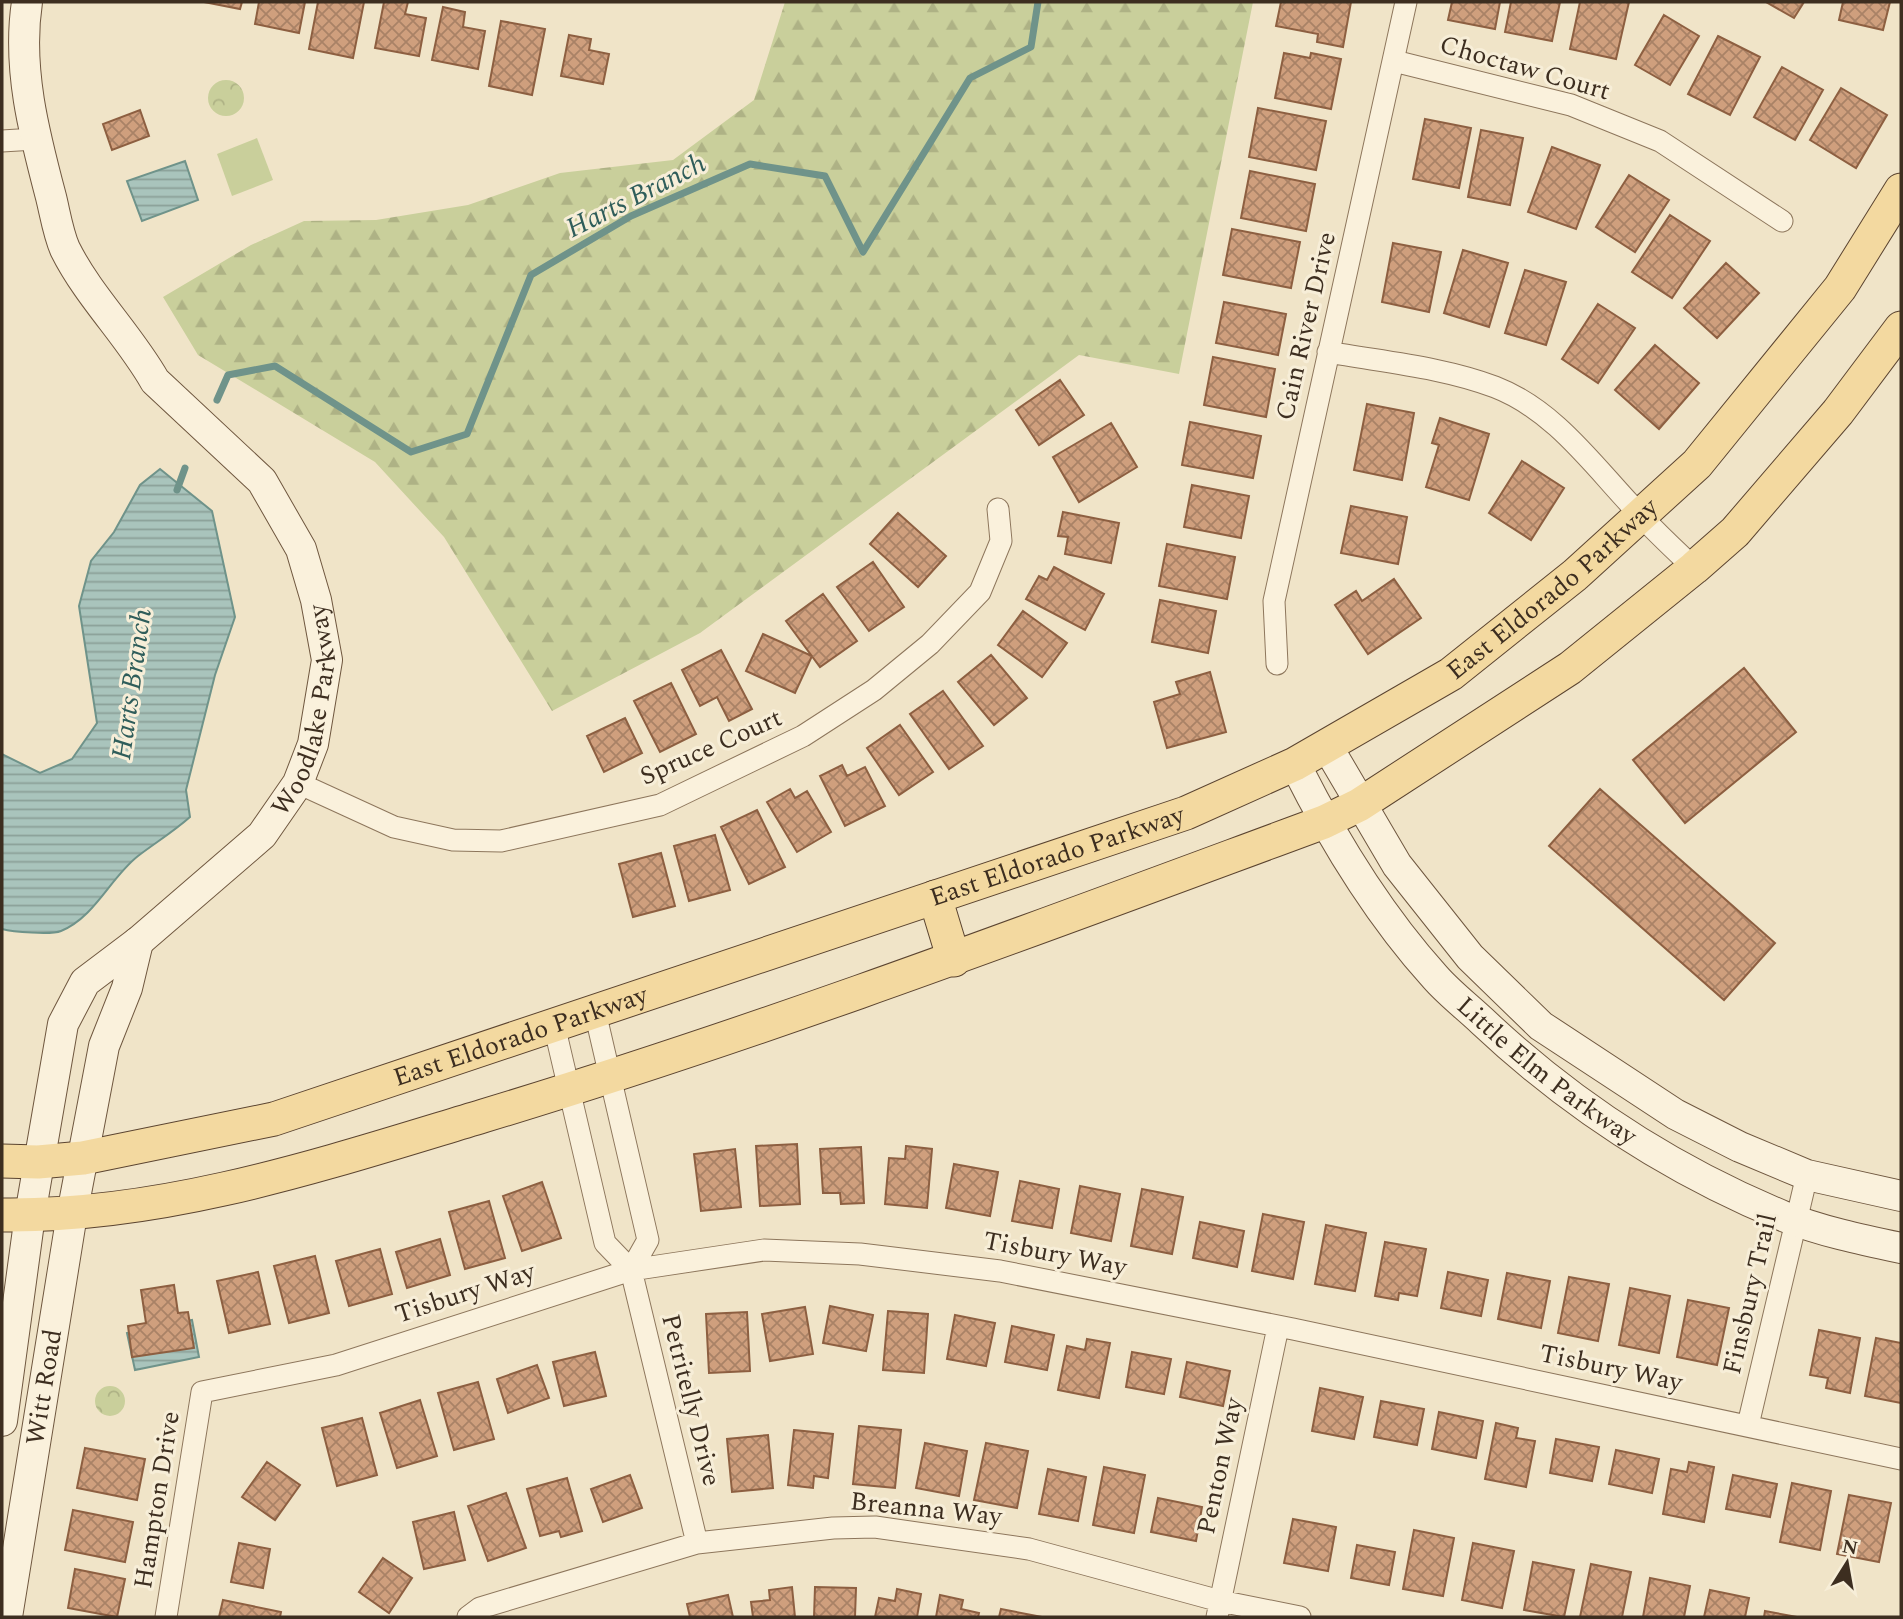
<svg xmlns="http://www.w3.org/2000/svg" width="1903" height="1619" viewBox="0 0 1903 1619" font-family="Spectral,serif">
  <defs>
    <pattern id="forest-firs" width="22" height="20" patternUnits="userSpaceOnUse" patternTransform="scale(1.75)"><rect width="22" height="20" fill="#c9cf9b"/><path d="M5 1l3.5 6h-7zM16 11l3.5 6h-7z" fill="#aeb285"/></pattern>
    <pattern id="park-crowns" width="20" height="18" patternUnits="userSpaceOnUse" patternTransform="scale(1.75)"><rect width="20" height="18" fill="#c9cf9b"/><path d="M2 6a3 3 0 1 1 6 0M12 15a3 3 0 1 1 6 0" fill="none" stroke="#aeb285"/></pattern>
    <pattern id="water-rules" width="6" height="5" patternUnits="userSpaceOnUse" patternTransform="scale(1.75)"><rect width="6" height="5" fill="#a9c4bc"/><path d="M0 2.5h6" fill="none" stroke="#8ba098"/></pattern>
    <pattern id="building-cross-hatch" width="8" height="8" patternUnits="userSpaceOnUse" patternTransform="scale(1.75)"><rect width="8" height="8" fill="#cf9f7d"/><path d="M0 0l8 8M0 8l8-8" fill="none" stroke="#a98266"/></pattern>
  </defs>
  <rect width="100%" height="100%" fill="#f0e4c8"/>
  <path fill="url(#forest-firs)" d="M785,2H1253L1179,374L1079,355L700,633L552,711L444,537L375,462L198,355L163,297L251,245L304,221L376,220L468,205L560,173L673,160L754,100Z"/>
  <path fill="url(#park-crowns)" d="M208 98a18 18 0 1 1 36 0a18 18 0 1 1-36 0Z
    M95 1401a15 15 0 1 1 30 0a15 15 0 1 1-30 0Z"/>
  <path fill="#c9cf9b" d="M257,138L273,180L232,196L217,154Z"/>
  <path fill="url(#water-rules)" stroke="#6f938a" stroke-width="2" d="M185,161L198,200L142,221L127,181Z
    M160,469L212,511L235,617L215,675L186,790L190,817C173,832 155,843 138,856C110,878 95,917 61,931C51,935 13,932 2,929V754L40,773L72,759L97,723L79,606L91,561L114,532L140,485Z
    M192,1320L199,1357L135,1370L127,1333Z"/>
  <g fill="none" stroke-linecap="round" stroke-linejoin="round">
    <path stroke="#6f938a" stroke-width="7" d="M217,400L228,375L275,366L411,452L467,434L531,275L631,216L750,164L825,176L863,252L970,78L1031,47L1038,2
      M177,490L185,468"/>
  </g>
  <path fill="url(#building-cross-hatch)" stroke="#8d5f41" stroke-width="2" d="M204,2H242L240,9Z
    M259,2H305L299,33L255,24Z
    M318,2H364L353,58L309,49Z
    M384,2H408L405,14L426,18L419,56L375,48Z
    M1281,2H1351L1343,47L1317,42L1318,34L1276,26Z
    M1452,2H1500L1495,29L1448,20Z
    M1511,2H1560L1552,41L1505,32Z
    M1580,2H1629L1616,59L1570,49Z
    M1766,2H1804L1794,18Z
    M1843,2H1890L1883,30L1839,20Z
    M443,7L465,12L463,27L485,31L478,69L432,60Z
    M1664,15L1699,36L1670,85L1635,65Z
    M501,21L545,29L532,95L489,86Z
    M569,35L591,39L589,50L609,54L603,84L561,76Z
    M1718,36L1760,57L1730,115L1688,94Z
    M1284,53L1310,58L1311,53L1341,59L1331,109L1275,98Z
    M1782,67L1823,90L1795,140L1754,117Z
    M1841,88L1887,115L1856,168L1810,140Z
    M1258,108L1326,121L1316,170L1249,157Z
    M140,110L149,136L112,150L103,124Z
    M1425,119L1471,128L1459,188L1413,179Z
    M1481,130L1523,138L1510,205L1468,197Z
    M1552,147L1600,165L1576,229L1528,212Z
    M1250,171L1315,184L1306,231L1241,218Z
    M1629,175L1669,200L1635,252L1596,227Z
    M1670,215L1710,241L1672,298L1632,272Z
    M1232,229L1300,242L1291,288L1223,275Z
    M1393,243L1441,252L1429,312L1382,302Z
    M1463,250L1508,263L1489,327L1444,313Z
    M1726,263L1759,293L1717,338L1684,308Z
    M1525,270L1566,282L1546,345L1505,333Z
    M1224,302L1286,314L1278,355L1216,343Z
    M1598,304L1635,328L1598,383L1562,359Z
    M1655,345L1699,383L1659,429L1615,390Z
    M1213,357L1275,369L1266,417L1204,405Z
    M1060,380L1084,415L1039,445L1016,410Z
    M1367,404L1414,413L1402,480L1354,470Z
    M1440,418L1489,434L1469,500L1426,487L1439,445L1432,443Z
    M1190,422L1261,436L1253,478L1182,465Z
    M1111,423L1137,467L1079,502L1053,457Z
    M1522,461L1564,488L1531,540L1489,513Z
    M1192,485L1249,496L1241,538L1184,527Z
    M1351,506L1407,517L1398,564L1341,553Z
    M1063,512L1119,523L1111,563L1065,554L1068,537L1058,536Z
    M898,513L946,556L918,587L870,544Z
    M1167,544L1235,557L1227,599L1159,586Z
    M873,562L904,607L869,631L837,587Z
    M1054,567L1104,594L1085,630L1026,599L1039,576L1047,580Z
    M1394,579L1421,618L1368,654L1335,605L1356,591L1362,601Z
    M823,594L857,641L820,667L786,621Z
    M1160,600L1216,611L1208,653L1152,642Z
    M1023,611L1067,643L1042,677L998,645Z
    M763,634L812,656L795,693L746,671Z
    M721,650L752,709L729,721L717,697L700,706L682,670Z
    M991,655L1027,698L994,725L958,682Z
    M1744,668L1796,732L1685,823L1633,760Z
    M1210,672L1226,732L1167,748L1154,702L1180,694L1176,682Z
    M671,683L696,734L660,752L634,701Z
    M943,691L983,746L949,769L910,714Z
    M625,718L642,753L604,772L587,736Z
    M900,725L933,772L899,795L867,748Z
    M842,765L847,776L865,767L885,806L845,826L820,776Z
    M790,789L795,798L807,791L831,832L797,852L767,802Z
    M1600,789L1775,943L1724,1000L1549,846Z
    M757,810L785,867L749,884L721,827Z
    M715,835L730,890L689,901L674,846Z
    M661,853L675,906L633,917L619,864Z
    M797,1144L800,1204L760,1206L756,1146Z
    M906,1146L932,1149L927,1208L885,1204L889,1158L905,1159Z
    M861,1147L864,1203L841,1204L840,1193H823L820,1149Z
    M735,1149L741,1207L701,1211L694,1154Z
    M954,1164L998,1172L990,1216L946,1208Z
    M1020,1181L1059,1189L1052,1228L1012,1221Z
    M542,1182L561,1238L522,1251L503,1196Z
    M1080,1186L1120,1194L1111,1241L1071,1233Z
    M1142,1189L1183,1197L1172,1254L1131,1246Z
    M489,1201L505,1258L465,1269L449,1212Z
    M1263,1214L1304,1222L1293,1279L1252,1271Z
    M1200,1222L1244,1231L1237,1267L1193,1258Z
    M1326,1225L1366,1233L1355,1291L1315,1284Z
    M440,1239L450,1275L407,1288L396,1252Z
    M1385,1242L1426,1249L1417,1296L1399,1293L1398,1300L1375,1296Z
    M380,1249L392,1294L349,1306L336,1261Z
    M315,1256L329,1313L289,1323L274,1266Z
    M258,1272L270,1324L229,1333L217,1281Z
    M1448,1272L1488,1280L1481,1316L1441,1308Z
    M1507,1273L1550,1281L1541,1328L1498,1319Z
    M1569,1277L1609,1284L1598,1341L1558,1333Z
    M174,1285L178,1313L188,1312L194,1348L132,1357L128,1326L146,1323L141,1290Z
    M1630,1288L1670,1296L1659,1353L1619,1345Z
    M1688,1300L1729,1308L1717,1365L1677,1357Z
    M830,1306L873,1315L866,1351L823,1343Z
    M805,1307L813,1354L770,1361L762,1314Z
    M888,1311L928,1314L924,1373L883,1370Z
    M747,1312L750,1371L709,1373L706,1314Z
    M955,1315L995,1323L986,1366L947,1359Z
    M1012,1326L1054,1335L1047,1370L1005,1362Z
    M1819,1330L1860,1338L1850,1393L1826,1388L1828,1378L1810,1375Z
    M1876,1338L1901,1343V1403L1865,1396Z
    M1087,1339L1110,1343L1099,1398L1058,1390L1067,1346L1085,1350Z
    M595,1352L606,1396L564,1406L553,1362Z
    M1132,1352L1171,1359L1164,1394L1126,1387Z
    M1187,1362L1230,1371L1223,1406L1180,1397Z
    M537,1365L549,1398L508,1413L497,1379Z
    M478,1382L494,1439L454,1450L438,1393Z
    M1320,1388L1363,1397L1354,1439L1312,1431Z
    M420,1400L437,1456L397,1468L380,1413Z
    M1381,1401L1424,1409L1417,1445L1374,1437Z
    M1439,1412L1483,1421L1476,1458L1432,1449Z
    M362,1418L377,1475L337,1486L322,1428Z
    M1496,1423L1518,1428L1516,1438L1535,1441L1526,1487L1485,1479Z
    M859,1426L901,1430L895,1488L853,1484Z
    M794,1430L833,1434L828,1478L814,1476L813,1488L788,1485Z
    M768,1435L773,1488L732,1492L727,1439Z
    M1556,1439L1599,1447L1592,1481L1550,1473Z
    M925,1443L967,1451L959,1496L916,1488Z
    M986,1443L1028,1451L1017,1508L974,1500Z
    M85,1448L145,1459L137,1500L77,1488Z
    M1616,1450L1659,1459L1652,1493L1609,1484Z
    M267,1462L300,1485L275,1520L242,1497Z
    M1689,1462L1714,1467L1704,1522L1663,1514L1671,1469L1687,1472Z
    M1104,1467L1145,1475L1134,1533L1093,1525Z
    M1048,1469L1086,1477L1078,1521L1039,1514Z
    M630,1475L642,1508L603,1522L591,1489Z
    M1733,1475L1777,1484L1770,1517L1726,1509Z
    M567,1478L582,1531L561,1537L559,1531L540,1536L527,1489Z
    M1792,1483L1831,1491L1820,1550L1780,1542Z
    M506,1493L526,1548L488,1561L468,1506Z
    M1849,1495L1891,1503L1879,1562L1837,1554Z
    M1158,1498L1202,1507L1196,1541L1151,1532Z
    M73,1510L133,1522L125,1562L65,1550Z
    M454,1512L465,1560L424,1569L413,1522Z
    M1293,1519L1336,1527L1328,1571L1284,1563Z
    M1414,1530L1454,1538L1443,1596L1403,1589Z
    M239,1543L270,1549L263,1588L231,1582Z
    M1473,1543L1514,1551L1502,1608L1462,1600Z
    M1357,1545L1395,1552L1389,1585L1351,1578Z
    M383,1558L412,1578L389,1613L359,1592Z
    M1533,1562L1574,1570L1564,1617L1524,1610Z
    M1591,1564L1631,1572L1622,1617H1580Z
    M75,1569L125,1579L117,1617L68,1608Z
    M1650,1578L1690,1586L1684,1617H1643Z
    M792,1587L795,1617H753L751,1602L770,1600L769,1590Z
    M815,1587L856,1588L855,1617H814Z
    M897,1589L921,1594L917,1617H875L879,1598L895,1601Z
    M1710,1590L1749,1598L1745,1617H1704Z
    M728,1595L733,1617H690L687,1604Z
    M940,1595L963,1600L961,1609L979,1613L978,1617H936Z
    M223,1600L281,1612L280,1617H219Z
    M1001,1609L1042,1617H999Z
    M1765,1611L1797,1617H1764Z"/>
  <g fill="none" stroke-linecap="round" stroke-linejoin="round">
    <defs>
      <path id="street" d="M1394,61L1571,105L1660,141L1782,221
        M2,141L35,139
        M1328,352C1383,362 1442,367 1495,387C1552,409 1590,461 1630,504C1650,527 1672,547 1694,568
        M1277,664L1274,601L1406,2
        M298,783L394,827L453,840L501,841L660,805L803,736L874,690L930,644L980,592L1001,541L998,509
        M595,1012L648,1240L631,1270
        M554,1025L605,1243L631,1270L697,1543
        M1748,1425L1807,1175
        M166,1617L202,1392L336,1365L631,1270L764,1250L860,1254L1000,1271L1293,1329L1901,1459
        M468,1617L480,1608L697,1543L833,1528L875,1527L1029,1549L1220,1601L1300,1617
        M1217,1617L1278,1327"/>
      <g id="secondary">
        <path d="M1327,746L1397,865L1470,957L1541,1026L1675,1114L1740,1147L1807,1175L1901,1196"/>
        <path id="s1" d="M1295,764C1333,840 1378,914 1435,977C1449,993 1466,1006 1482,1021C1569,1103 1672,1170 1783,1216C1820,1231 1863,1240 1901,1248"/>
        <path id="s2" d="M2,1421L30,1215L63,1024L85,982L138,942L262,835L298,783L313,744L327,660L316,600L301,549L262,481L155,381C129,335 89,297 65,249C58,233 55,213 51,197C34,133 17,68 27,2"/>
        <path id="s3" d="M7,1617L72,1214L104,1046L127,988L138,942"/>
      </g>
      <g id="primary">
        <path d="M935,897L954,960"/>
        <path id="s4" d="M2,1161L38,1162L83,1158L274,1119L1186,813L1295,764L1451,674L1575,575L1697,464L1840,288L1901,190"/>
        <path d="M2,1215C167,1217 327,1163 483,1116C768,1030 1045,925 1324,822L1359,805L1570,668L1694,568L1735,532L1838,412L1901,328"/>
      </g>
    </defs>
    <use href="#street" stroke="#8d765c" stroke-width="23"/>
    <use href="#secondary" stroke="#6f573f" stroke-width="32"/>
    <use href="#primary" stroke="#5b4430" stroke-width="35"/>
    <use href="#street" stroke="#faf1dc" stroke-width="21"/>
    <use href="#secondary" stroke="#faf1dc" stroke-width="30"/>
    <use href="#primary" stroke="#f3d9a0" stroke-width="33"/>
  </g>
  <g text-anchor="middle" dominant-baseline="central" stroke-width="6" stroke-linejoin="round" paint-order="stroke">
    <g font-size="26" fill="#3d2e20" stroke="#f7eed8">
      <text transform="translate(1525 68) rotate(16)">Choctaw Court</text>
      <text transform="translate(1306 326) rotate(-77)">Cain River Drive</text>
      <text stroke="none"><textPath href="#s4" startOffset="1670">East Eldorado Parkway</textPath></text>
      <text stroke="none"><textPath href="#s2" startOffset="816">Woodlake Parkway</textPath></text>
      <text transform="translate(711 747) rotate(-24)">Spruce Court</text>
      <text stroke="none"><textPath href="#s4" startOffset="1102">East Eldorado Parkway</textPath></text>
      <text stroke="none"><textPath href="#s4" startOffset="536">East Eldorado Parkway</textPath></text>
      <text stroke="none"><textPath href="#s1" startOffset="402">Little Elm Parkway</textPath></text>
      <text transform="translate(1055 1254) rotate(11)">Tisbury Way</text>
      <text transform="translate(465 1293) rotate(-18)">Tisbury Way</text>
      <text transform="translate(1750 1294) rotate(-77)">Finsbury Trail</text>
      <text transform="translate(1611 1368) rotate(12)">Tisbury Way</text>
      <text stroke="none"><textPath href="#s3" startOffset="233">Witt Road</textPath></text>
      <text transform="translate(691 1400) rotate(76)">Petritelly Drive</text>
      <text transform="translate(1220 1466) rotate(-78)">Penton Way</text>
      <text transform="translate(157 1500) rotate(-81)">Hampton Drive</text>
      <text transform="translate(926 1509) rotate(6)">Breanna Way</text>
    </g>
    <g font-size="28" font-style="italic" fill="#2f5d5a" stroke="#f7eed8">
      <text transform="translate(636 196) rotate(-27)">Harts Branch</text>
      <text transform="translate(132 684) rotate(-82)">Harts Branch</text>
    </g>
  </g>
  <rect width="1903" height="1619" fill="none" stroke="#3d2e20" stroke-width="7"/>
  <g transform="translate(1847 1563) rotate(11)" stroke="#f7eed8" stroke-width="5" paint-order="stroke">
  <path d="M0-5L12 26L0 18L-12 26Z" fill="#3d2e20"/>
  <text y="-10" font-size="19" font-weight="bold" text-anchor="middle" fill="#3d2e20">N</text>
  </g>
</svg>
